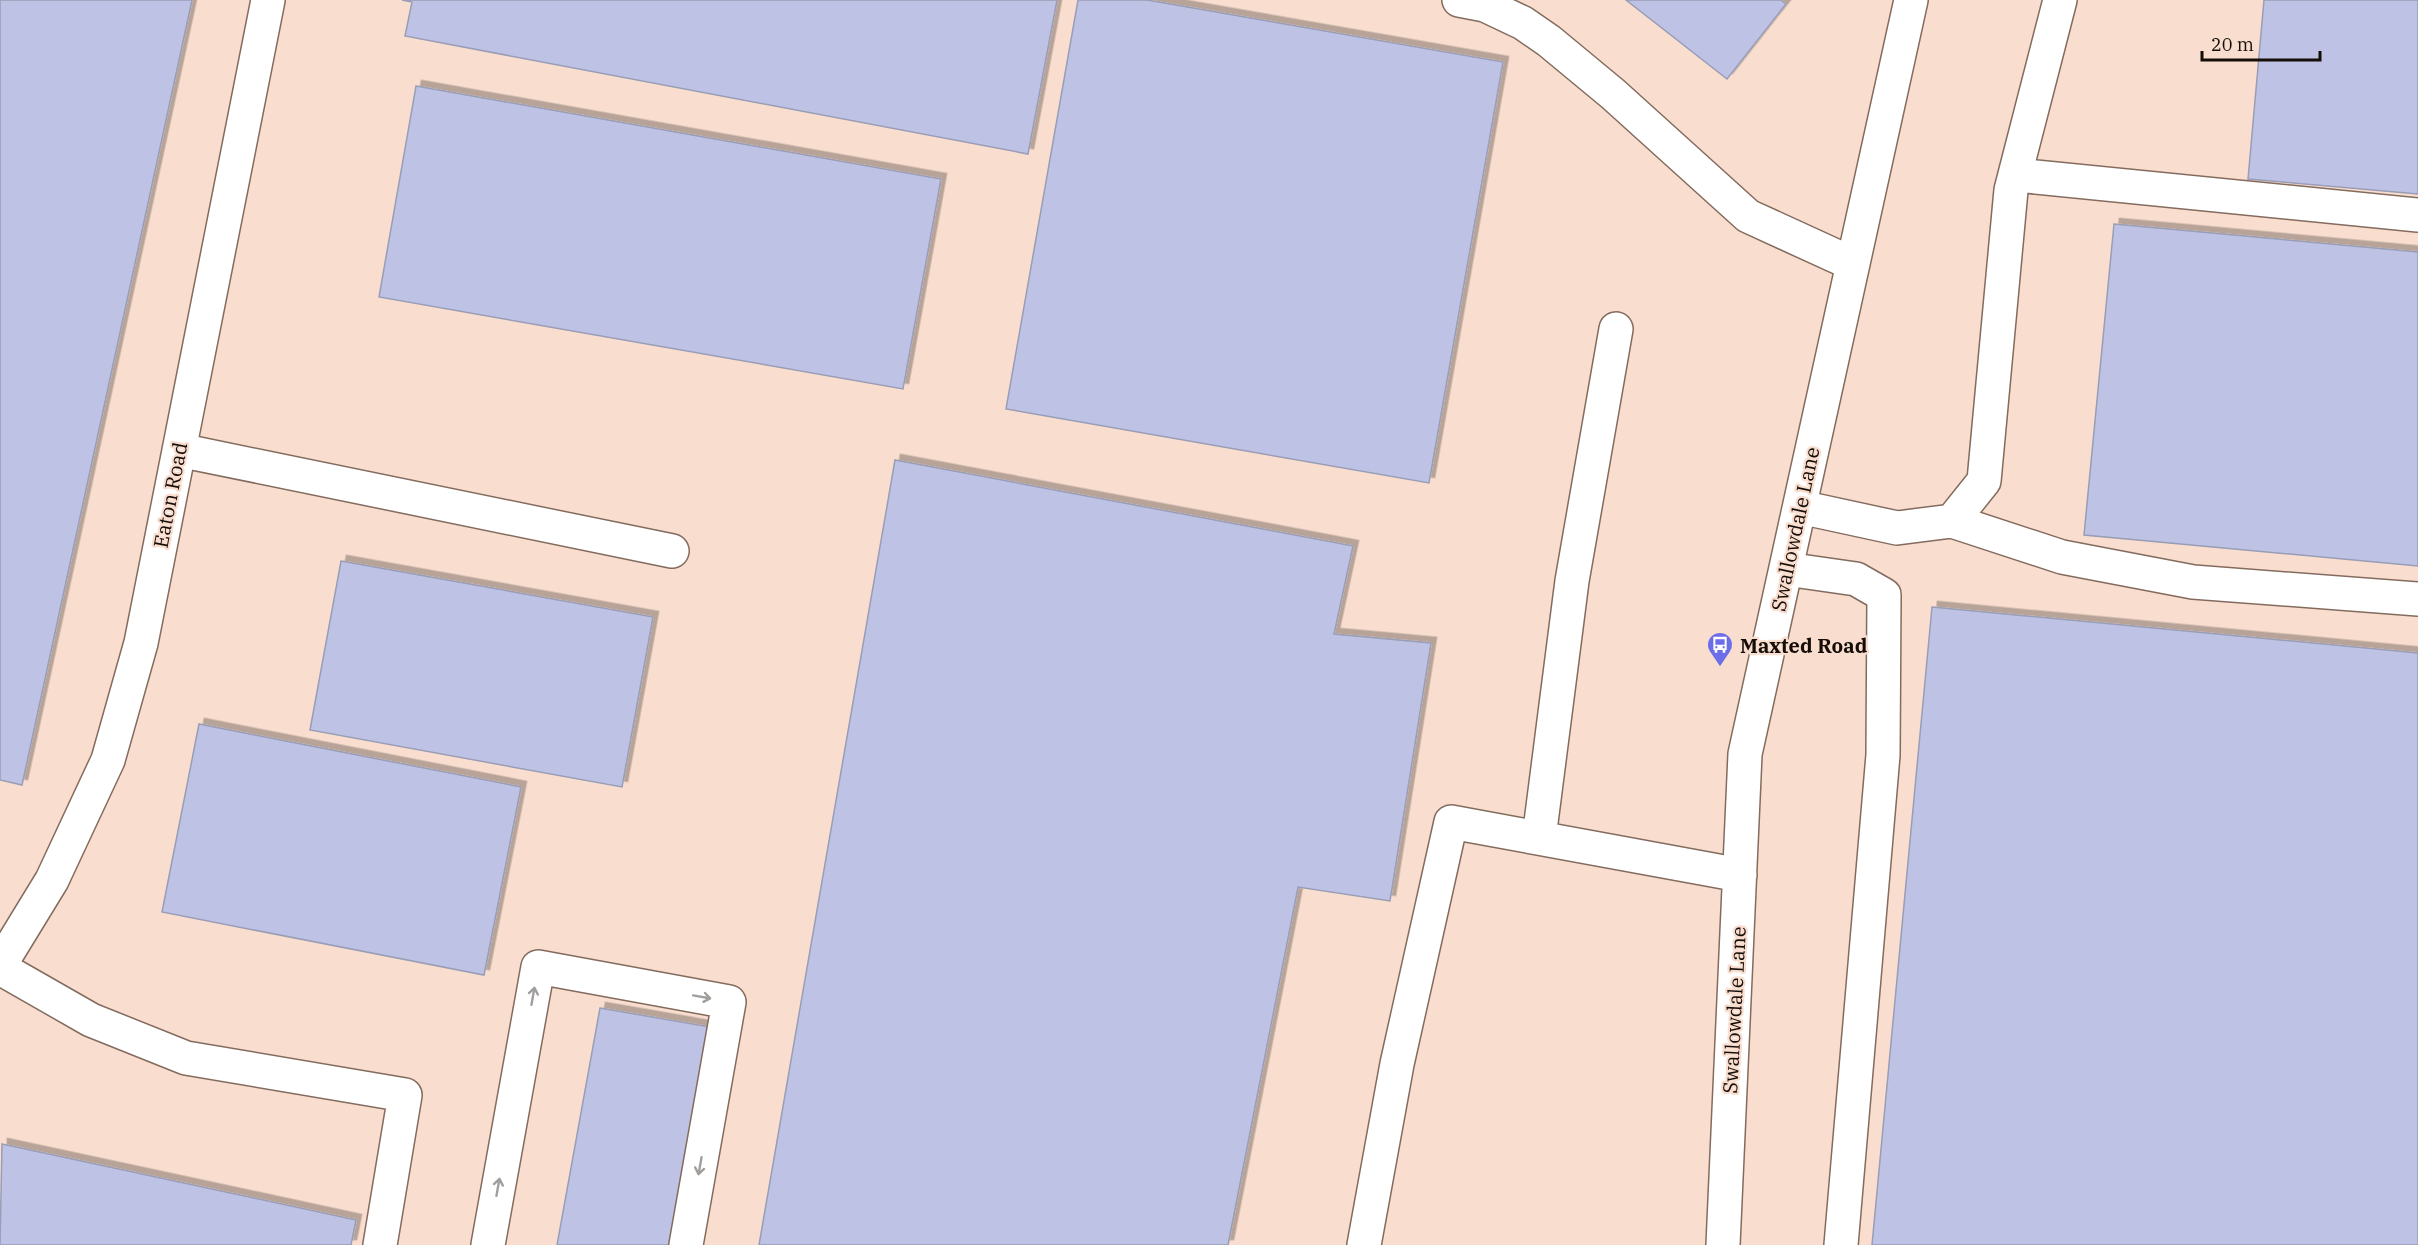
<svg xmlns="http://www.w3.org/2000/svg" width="2418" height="1245" viewBox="0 0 2418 1245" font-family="'IBM Plex Serif',serif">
  <defs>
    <filter id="shadow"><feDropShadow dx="5.5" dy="-5.5" stdDeviation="0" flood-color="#0004"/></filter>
  </defs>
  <rect width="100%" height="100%" fill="#f9decf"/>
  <path fill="#bec3e6" stroke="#999db5" stroke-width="1.5" filter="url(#shadow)" d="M0,0H192L22,785L0,780Z
    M402,0H1057L1028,154L405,36L412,2Z
    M1078,0H1147L1503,62L1429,483L1006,409Z
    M1626,0H1781L1786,4L1727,79Z
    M2264,0H2418V194L2248,179Z
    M416,86L941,179L903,389L379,297Z
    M2114,224L2418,252V566L2084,535Z
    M895,460L1353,546L1334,634L1431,643L1390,901L1298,887L1228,1245H759Z
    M341,561L653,617L622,787L310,730Z
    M1932,607L2418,653V1245H1872Z
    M199,724L521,787L484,975L162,912Z
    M600,1008L710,1027L671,1245H557Z
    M2,1144L356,1220L351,1245H0Z"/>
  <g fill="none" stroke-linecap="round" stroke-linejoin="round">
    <defs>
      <path id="minor" d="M1459,0L1485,5L1523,23L1549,41L1613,94L1748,216L1853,264
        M2016,175L2418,215
        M179,450L672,551
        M1800,507L1897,528L1952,521L1984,481L2011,190L2060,0
        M1952,521L2062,557L2193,582L2418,599
        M1786,569L1856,579L1884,595L1883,755L1841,1245
        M1539,838L1572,581L1616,329
        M0,965L52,880L108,760L141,643L268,0
        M0,968L91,1020L186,1058L405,1095L380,1245
        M488,1245L538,967L729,1002L686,1245
        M1364,1245L1397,1064L1451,822L1740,875
        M1723,1245L1745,754L1911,0"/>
    </defs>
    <use href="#minor" stroke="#836b5e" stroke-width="36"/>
    <use href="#minor" stroke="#fff" stroke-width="33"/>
  </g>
  <defs><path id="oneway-shaft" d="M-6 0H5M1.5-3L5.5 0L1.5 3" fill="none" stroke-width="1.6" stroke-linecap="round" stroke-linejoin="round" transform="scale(1.5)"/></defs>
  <g stroke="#a19e9c">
    <use href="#oneway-shaft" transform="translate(533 996) rotate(-80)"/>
    <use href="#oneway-shaft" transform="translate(702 997) rotate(10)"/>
    <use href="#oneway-shaft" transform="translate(700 1166) rotate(100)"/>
    <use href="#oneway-shaft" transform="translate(498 1187) rotate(-80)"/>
  </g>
  <defs>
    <symbol id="bus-pin" viewBox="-11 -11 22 30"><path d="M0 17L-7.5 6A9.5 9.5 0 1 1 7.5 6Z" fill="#6c6ee8" stroke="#f9decf"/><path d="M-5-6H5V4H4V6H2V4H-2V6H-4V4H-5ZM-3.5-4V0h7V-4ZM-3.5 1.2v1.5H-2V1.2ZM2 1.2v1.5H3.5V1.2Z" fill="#fff"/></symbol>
  </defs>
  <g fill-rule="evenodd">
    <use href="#bus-pin" x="1705" y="630" width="30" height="40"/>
  </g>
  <g text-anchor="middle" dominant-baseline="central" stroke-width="4.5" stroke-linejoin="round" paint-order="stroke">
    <g font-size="20" fill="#150d08" stroke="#f9decf">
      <text transform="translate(170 495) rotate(-79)">Eaton Road</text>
      <text transform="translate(1795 529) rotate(-78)">Swallowdale Lane</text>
      <text transform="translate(1734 1010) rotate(-87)">Swallowdale Lane</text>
    </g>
    <g font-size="20" font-weight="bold" fill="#150d08" stroke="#f9decf" text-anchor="start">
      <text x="1740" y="645">Maxted Road</text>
    </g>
  </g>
  <path d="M2202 51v9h118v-9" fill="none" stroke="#150d08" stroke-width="3"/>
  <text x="2211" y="51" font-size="18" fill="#150d08" stroke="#f9decf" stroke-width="4.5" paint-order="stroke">20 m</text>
</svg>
